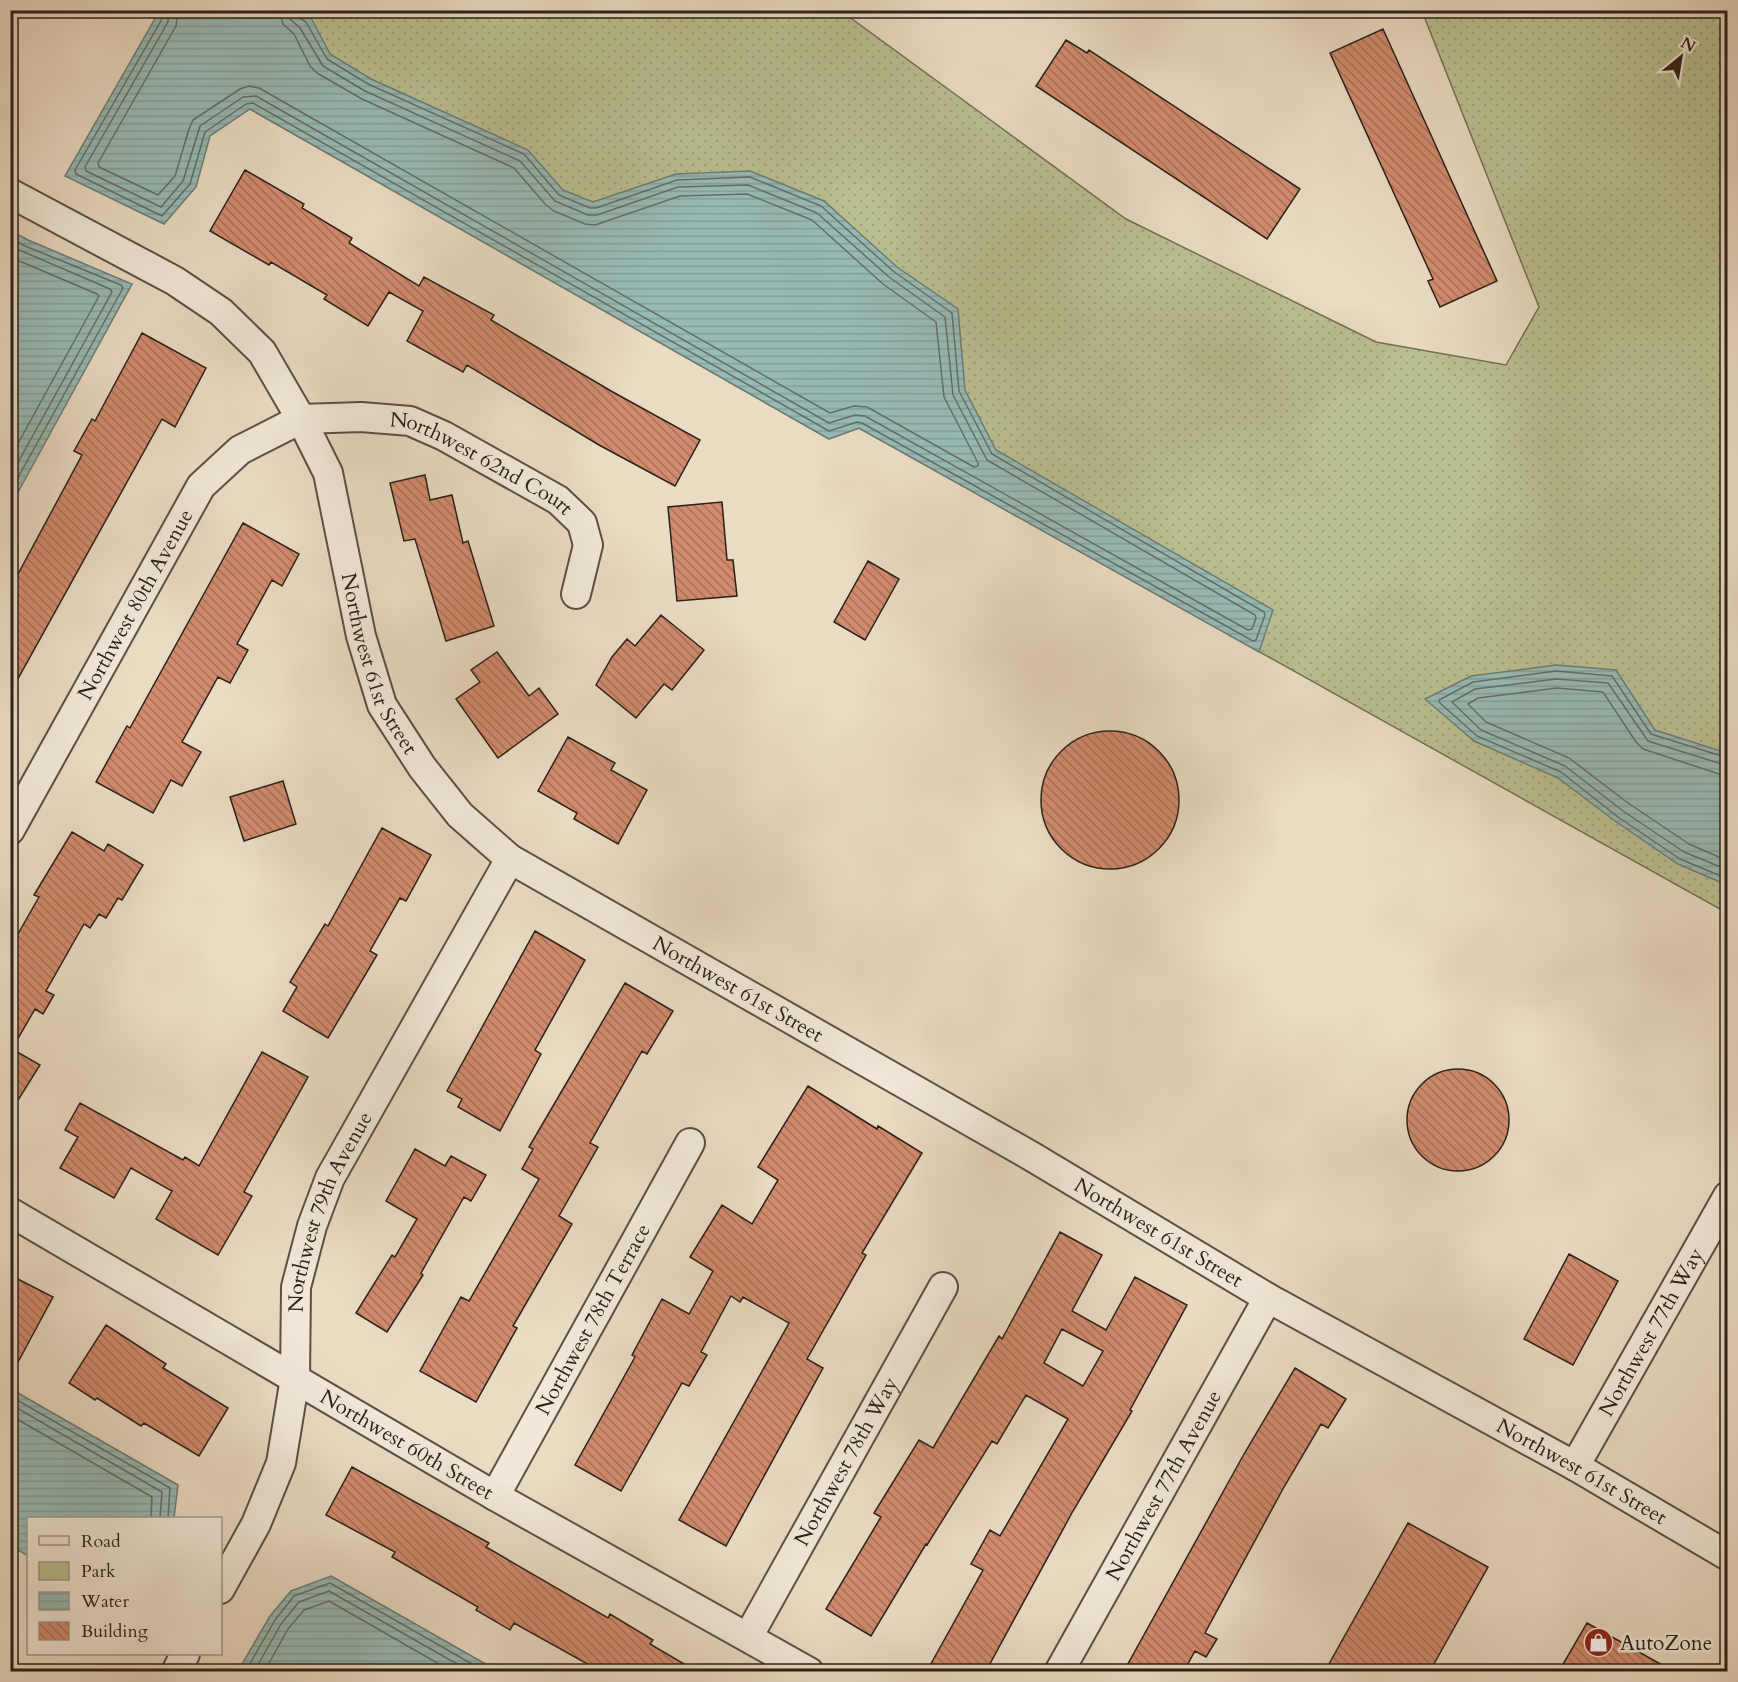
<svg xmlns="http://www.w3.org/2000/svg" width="1738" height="1682" viewBox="0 0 1738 1682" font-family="Cardo,serif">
  <defs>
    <pattern id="green-dots" width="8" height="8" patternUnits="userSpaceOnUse" patternTransform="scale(1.5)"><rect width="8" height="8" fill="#babf91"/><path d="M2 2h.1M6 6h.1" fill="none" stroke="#a0a47c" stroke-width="1.8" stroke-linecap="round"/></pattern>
    <pattern id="water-rules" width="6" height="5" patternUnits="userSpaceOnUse" patternTransform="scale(1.5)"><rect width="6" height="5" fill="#98bbb6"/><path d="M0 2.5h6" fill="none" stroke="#83a09c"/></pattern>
    <pattern id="building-back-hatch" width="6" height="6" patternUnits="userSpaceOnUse" patternTransform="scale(1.5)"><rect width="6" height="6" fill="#d18b6e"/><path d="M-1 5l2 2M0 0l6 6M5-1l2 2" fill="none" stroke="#aa715a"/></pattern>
  </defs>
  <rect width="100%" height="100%" fill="#eadbc3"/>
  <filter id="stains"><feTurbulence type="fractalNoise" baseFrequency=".00333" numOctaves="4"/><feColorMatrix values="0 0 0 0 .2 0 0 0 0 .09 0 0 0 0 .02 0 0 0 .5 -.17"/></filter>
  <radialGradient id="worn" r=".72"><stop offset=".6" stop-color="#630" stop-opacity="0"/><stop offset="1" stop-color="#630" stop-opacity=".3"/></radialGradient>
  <path fill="url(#green-dots)" stroke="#727055" stroke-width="1.5" d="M150,11H841L1126,219L1376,342L1506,365L1539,307L1422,11H1727V913L859,428L829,439L250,109L157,15Z"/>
  <path fill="url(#water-rules)" stroke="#6c7d77" stroke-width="1.5" d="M150,10L296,11L310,16L330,54L371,79L528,150L563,190L593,202L676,174L750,171L824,201L897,267L958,309L965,390L996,450L1273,610L1259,652L859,428L829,439L250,109L210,136L196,187L164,224L65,176L157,15Z
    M11,231L28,240L132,284L11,505Z
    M1556,665L1616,670L1655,730L1727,753V885L1678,864L1615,821L1558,778L1474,741L1425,699L1471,676Z
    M11,1389L178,1485L174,1518H28V1556L11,1546Z
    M331,1576L498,1671H238L270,1616L291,1591Z"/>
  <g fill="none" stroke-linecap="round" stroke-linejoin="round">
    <path stroke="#616e68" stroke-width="1.5" d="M161,10L162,19L75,170L76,174L162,216L190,184L205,132L246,104L253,103L829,431L857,422L862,423L1253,641L1256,640L1265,615L1264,612L992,454L959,391L952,313L893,271L821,206L750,177L677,180L596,208H590L559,195L524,154L368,84L327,59L306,22L298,17L296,10
      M169,10L168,22L85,167L86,171L161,207L183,181L200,126L243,97L256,96L829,423L855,415L865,416L1248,630L1252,629L1256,618L1255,615L987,460L953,395L945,317L889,277L817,213L748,185L678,187L597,215H588L555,201L520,161L365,91L323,66L300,28L290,19L288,10
      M178,10L176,26L98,163L99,167L158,195L175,176L189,129L193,120L240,89L249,86L259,88L830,413L854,406L867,407L974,467L978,466V463L944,397L936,322L883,284L812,220L747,194L680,196L595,225L585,224L554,211L546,205L514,168L362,99L317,73L310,66L294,34L283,24L279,10
      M10,238L25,246L121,285L123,288L10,492
      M10,246L110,289L112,292L10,477
      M10,257L97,294L99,296L10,458
      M1728,758L1651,734L1612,676L1556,671L1473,682L1439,700L1440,703L1477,736L1561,772L1618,817L1680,859L1728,879
      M1728,766L1648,741L1608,683L1556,679L1475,689L1452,702L1481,730L1565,766L1623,811L1684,852L1728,870
      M1728,775L1719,774L1643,749L1636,742L1603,692L1557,688L1478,698L1468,704L1486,722L1569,758L1628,803L1689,844L1728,861
      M10,1396L170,1488L168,1518
      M10,1404L162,1492L160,1518
      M10,1415L152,1497L151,1518
      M245,1672L275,1620L294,1596L330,1583L486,1672
      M254,1672L281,1624L299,1602L329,1591L471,1672
      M264,1672L288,1629L304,1610L329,1601L453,1672"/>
  </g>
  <path fill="url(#building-back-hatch)" stroke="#2a2119" stroke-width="1.5" fill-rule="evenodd" d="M1383,29L1497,281L1440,307L1428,281L1433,279L1330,53Z
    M1066,40L1087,53L1089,50L1300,189L1267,239L1036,86Z
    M245,170L304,204L302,208L352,238L349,243L419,286L424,277L494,315L491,320L611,391L700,440L675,486L599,445L467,365L463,372L407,341L423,311L389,292L368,326L324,299L327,295L271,262L269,265L210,231Z
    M142,333L206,368L175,427L162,419L10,693V589L82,455L74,451L92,419L95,421Z
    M425,475L430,500L452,495L463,543L468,541L494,626L446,641L415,539L404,541L390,483Z
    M722,502L727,560H733L737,596L677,601L668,507Z
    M243,523L299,554L282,586L272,580L237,644L248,650L230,683L218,677L182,742L201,752L182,786L171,780L153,813L96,782L127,726L130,728Z
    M868,561L899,579L865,640L834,622Z
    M661,615L704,650L672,690L664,684L636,718L596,685L612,657L627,639L635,646Z
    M497,652L529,696L539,688L558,714L498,758L456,699L480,682L471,670Z
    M1041 800a69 69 0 1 1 138 0a69 69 0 1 1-138 0Z
    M568,737L615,763L611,770L647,790L618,844L574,819L577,813L538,791Z
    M283,781L296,824L244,841L230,797Z
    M382,828L431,855L406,901L400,898L370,951L377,955L328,1038L283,1011L297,987L290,982L325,924L328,926Z
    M72,832L104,851L108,844L143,865L122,900L118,898L106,918L99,914L90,928L84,924L46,991L54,995L43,1014L35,1009L12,1049L40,1065L10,1113V948L39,897L34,895Z
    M535,931L585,960L535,1050L541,1054L500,1131L458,1107L462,1099L447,1091Z
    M625,983L673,1011L647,1054L642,1051L590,1143L598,1147L559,1216L572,1224L513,1326L517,1328L476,1402L420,1371L461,1297L469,1301L539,1179L522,1169L533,1149L529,1147Z
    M262,1052L308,1077L244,1192L252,1196L218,1255L156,1219L172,1191L131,1168L114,1198L60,1168L78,1137L65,1130L80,1103L183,1160L185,1157L199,1166Z
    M1407 1120a51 51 0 1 1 102 0a51 51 0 1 1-102 0Z
    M808,1086L877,1129L878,1126L922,1153L862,1253L866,1255L807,1359L823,1368L726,1546L679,1520L789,1323L743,1297L740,1302L731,1296L701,1352L707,1355L689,1386L682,1383L621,1491L575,1465L635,1357L632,1355L662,1299L689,1314L713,1271L690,1257L722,1205L752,1224L778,1180L758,1167Z
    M415,1149L445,1166L451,1156L486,1175L471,1201L464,1197L421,1273L423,1275L387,1332L356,1313L392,1255L395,1257L417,1219L386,1201Z
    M1060,1232L1102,1255L1072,1311L1106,1330L1135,1277L1187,1305L1130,1410L1132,1411L1073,1511L986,1671H927L983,1570L971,1564L990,1530L1000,1536L1068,1419L1026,1395L997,1444L992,1441L927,1545L926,1544L871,1636L826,1609L881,1517L874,1513L919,1440L933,1448L999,1336L1002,1339ZM1062,1329L1103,1351L1083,1386L1044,1363Z
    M1569,1254L1618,1281L1573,1365L1524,1339Z
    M10,1275L53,1297L10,1377Z
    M106,1325L166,1364L163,1368L228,1408L199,1456L144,1423L141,1426L97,1398L95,1400L69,1383Z
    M1295,1368L1346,1399L1328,1428L1321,1424L1284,1487L1205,1633L1217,1639L1206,1657L1195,1651L1184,1671H1124L1244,1454Z
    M352,1467L489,1543L486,1547L608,1618L610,1614L653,1640L650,1644L696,1671H600L514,1623L510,1630L476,1610L478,1607L392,1557L395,1552L326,1515Z
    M1408,1523L1488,1567L1430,1671H1325Z
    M1587,1623L1673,1671H1559Z"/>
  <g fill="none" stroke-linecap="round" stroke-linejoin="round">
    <defs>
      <g id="minor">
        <path id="s1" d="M10,193L175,281L221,312L262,352L301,419L328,473L361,636L382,705L422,767L460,815L510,859L1031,1156L1268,1298L1575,1466L1728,1556"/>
        <path id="s2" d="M10,830L201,486L240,450L301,419L361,417L410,421L444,436L558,500L582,523L588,545L576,594"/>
        <path id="s3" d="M10,1212L495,1496L809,1672"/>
        <path id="s4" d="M1575,1466L1728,1196"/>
        <path id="s5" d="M495,1496L690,1143"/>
        <path id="s6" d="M220,1589L256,1524L281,1463L295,1378L296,1287L312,1226L330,1178L510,859"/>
        <path id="s7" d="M748,1637L943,1287"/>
        <path d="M176,1672L185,1654"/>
        <path id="s8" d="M1059,1672L1268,1298"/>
      </g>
    </defs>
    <use href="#minor" stroke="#5a5044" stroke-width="32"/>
    <use href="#minor" stroke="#f1e8d8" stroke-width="28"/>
  </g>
  <defs>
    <symbol id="shop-disc" viewBox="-11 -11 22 22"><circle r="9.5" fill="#8f2418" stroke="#f1e8d8"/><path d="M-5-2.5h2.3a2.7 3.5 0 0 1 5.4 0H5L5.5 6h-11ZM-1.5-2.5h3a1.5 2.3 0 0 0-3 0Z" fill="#fff"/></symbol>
  </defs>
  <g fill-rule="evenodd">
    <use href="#shop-disc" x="1582" y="1626" width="33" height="33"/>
  </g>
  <g text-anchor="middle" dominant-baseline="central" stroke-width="5" stroke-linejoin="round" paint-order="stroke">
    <g font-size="21" fill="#2a2119" stroke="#f1e8d8">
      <text stroke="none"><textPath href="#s2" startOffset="706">Northwest 62nd Court</textPath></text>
      <text stroke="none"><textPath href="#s2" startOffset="258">Northwest 80th Avenue</textPath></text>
      <text stroke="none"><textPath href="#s1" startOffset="636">Northwest 61st Street</textPath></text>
      <text stroke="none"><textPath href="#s1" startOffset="1140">Northwest 61st Street</textPath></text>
      <text stroke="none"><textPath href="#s6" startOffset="399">Northwest 79th Avenue</textPath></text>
      <text stroke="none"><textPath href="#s1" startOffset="1626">Northwest 61st Street</textPath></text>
      <text stroke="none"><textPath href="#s5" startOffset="202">Northwest 78th Terrace</textPath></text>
      <text stroke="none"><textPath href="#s4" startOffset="154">Northwest 77th Way</textPath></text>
      <text stroke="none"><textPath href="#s3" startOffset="460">Northwest 60th Street</textPath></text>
      <text stroke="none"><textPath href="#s7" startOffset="201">Northwest 78th Way</textPath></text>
      <text stroke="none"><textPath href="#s1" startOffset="2112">Northwest 61st Street</textPath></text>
      <text stroke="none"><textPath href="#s8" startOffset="214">Northwest 77th Avenue</textPath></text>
    </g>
    <g font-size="21" fill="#2a2119" stroke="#f1e8d8" text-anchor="start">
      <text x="1620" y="1643">AutoZone</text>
    </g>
  </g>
  <rect width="1738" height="1682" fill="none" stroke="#eadbc3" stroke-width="36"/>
  <rect x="12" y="12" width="1714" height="1658" fill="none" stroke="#2a2119" stroke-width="3"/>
  <rect x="18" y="18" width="1702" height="1646" fill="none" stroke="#2a2119" stroke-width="1.5"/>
  <rect x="27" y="1517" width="195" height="138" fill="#f1e8d8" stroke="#a1988c" stroke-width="1.5"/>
  <rect x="39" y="1536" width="30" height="9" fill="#f1e8d8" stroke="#a1988c" stroke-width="1.5"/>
  <text x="81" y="1547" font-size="18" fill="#2a2119">Road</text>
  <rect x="39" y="1562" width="30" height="18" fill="#babf91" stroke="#a1988c" stroke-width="1.5"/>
  <text x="81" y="1577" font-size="18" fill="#2a2119">Park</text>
  <rect x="39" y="1592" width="30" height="18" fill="url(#water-rules)" stroke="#a1988c" stroke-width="1.5"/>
  <text x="81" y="1607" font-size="18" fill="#2a2119">Water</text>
  <rect x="39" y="1622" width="30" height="18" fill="url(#building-back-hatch)" stroke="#a1988c" stroke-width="1.5"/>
  <text x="81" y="1637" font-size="18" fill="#2a2119">Building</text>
  <g transform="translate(1681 57) rotate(30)" stroke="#f1e8d8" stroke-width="4.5" paint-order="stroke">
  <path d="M0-4.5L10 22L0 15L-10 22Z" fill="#2a2119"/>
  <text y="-9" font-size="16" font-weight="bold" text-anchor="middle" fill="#2a2119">N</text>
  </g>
  <rect width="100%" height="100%" filter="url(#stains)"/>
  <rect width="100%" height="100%" fill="url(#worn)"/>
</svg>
